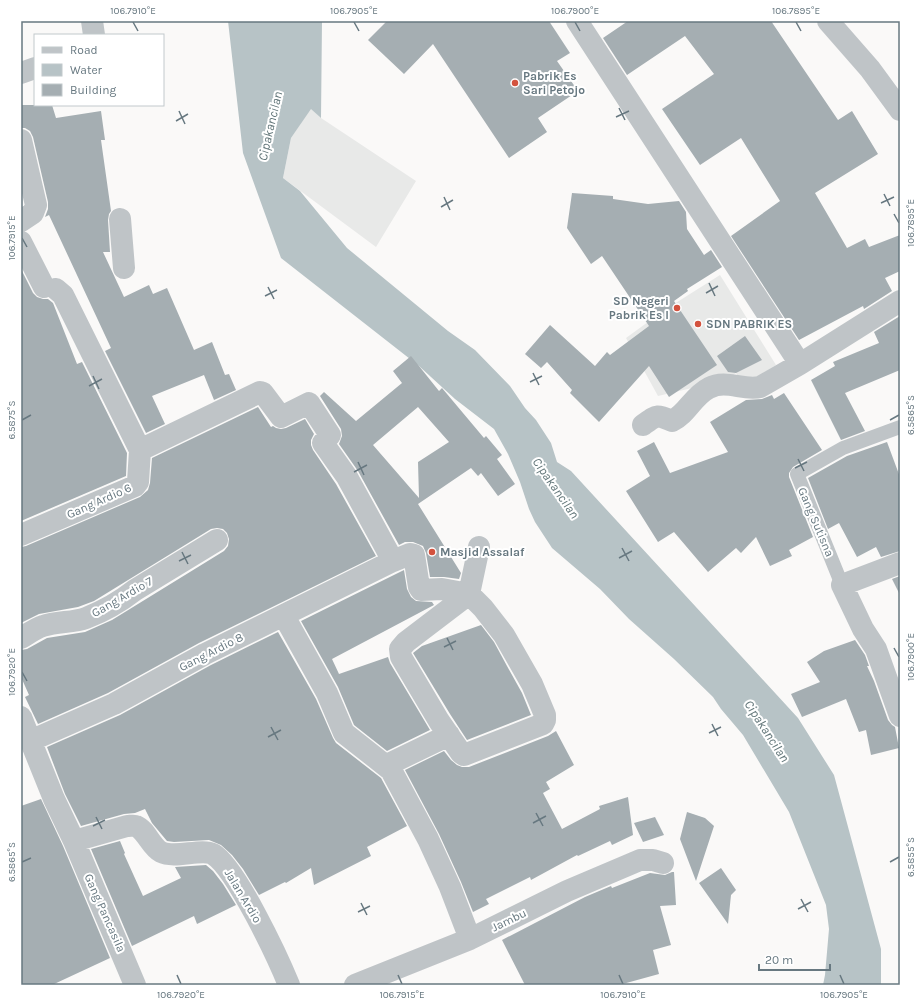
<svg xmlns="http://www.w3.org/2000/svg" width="921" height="1006" viewBox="0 0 921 1006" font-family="Karla,sans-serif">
  <rect width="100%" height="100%" fill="#faf9f8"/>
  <path fill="#e8e9e8" d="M311,108L321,118L416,181L376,247L283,178L291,138Z
    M720,275L776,365L744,386L736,373L724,382L692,388L658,396L626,338L663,311Z"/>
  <path fill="#b7c3c6" d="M228,21H322L321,118L311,109L291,138L283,178L300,191L347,248L448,331L475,350L510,386L525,408L536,420L551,443L557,462L571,471L798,718L834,775L881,949V985H823L825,975L829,929L826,905L789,812L743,735L721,709L713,697L674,659L629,619L600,589L552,548L535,522L529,509L520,482L508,454L494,429L455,399L419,366L281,258L243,153Z"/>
  <path fill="#a5aeb2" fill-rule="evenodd" d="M387,21H549L570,53L557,61L578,91L538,118L547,132L509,158L433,44L404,74L368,40Z
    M628,21H771L838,120L852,111L878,154L815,193L847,248L865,239L869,247L900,235V271L885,278L892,291L864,309L863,306L799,340L731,236L780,201L741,138L700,165L662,109L714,74L685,36L627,75L603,38Z
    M21,105H52L56,118L101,111L105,140H101L111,211L109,214L108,220L110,252H103L124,297L149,285L153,294L167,288L194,350L212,342L225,375L229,374L236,390L214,400L204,375L152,396L165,424L146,433L105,351L111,348L49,215L45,217L48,209V202L33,137L30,131L25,128H21Z
    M572,193L613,196V199L648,204L679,201L686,212L687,229L704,255L711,250L722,267L687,289L688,291L674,301L717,365L669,397L649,366L599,422L570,393L572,390L547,362L541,368L525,354L550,325L595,366L607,352L610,355L649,326L602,256L591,264L567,228Z
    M21,269L33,293L37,297L43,299H48L53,303L77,364L82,362L127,453L126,476L21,521Z
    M900,316V370L845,393L865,431L841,440L811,380L835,366L833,362L879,343L874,332Z
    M745,336L762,360L736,373L728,372L717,356Z
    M411,356L439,391L442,388L484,438L486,436L502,455L497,459L515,484L498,496L481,473L478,476L471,468L418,504L461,573L459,579L444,577H430L426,553L423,546L413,542H405L399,545L358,471L339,444L342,436L341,429L320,396L324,392L356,421L402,383L393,371ZM418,407L449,442L418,462L419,498L373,445Z
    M784,393L822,450L793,467L789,473V477L813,537L789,550L792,556L770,566L756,537L741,553L736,548L708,572L674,532L658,542L626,491L650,476L637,451L654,442L670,473L728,452L710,422L746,400L762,399L772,395L774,399Z
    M258,407L271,427L273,426L276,428L281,429L286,428L305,419L314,434L311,440V445L313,450L336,484L376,556L199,643L108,693L38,724L25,697L29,695L21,677V650L27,649L47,638L85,632L112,620L224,551L228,546L229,539L227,533L223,529L217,528L211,529L94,601L78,607L39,614L21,623V547L26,546L140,497L148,490L150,483L152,458Z
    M887,442L900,477V551L881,557L876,547L857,557L839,523L828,529L808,478L847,456Z
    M404,570L407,589L411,597L416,601L432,602L434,605L332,659L339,674L388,657L390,663L430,730L387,751L354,725L338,687L301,621Z
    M900,576V595L892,579Z
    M481,625L494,642L507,666L522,693L531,715L467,740L450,714L413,653L422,646Z
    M278,632L316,699L333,738L336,743L381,778L407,826L367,847L371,856L314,885L311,868L286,883L285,882L259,895L243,869L232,855L221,845L209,840L174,842L167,841L152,823L145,809L135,813L124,814L81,826L65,794L47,747L120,715L211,665Z
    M855,640L865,655L869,666H867L874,681L888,720L892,725L895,727L899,748L871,755L866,730L859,732L846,699L802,717L791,694L820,682L807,662L824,651Z
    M556,731L574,765L546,782L550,789L543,793L562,829L600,809L599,806L628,797L633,835L612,845L610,841L578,856L577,855L531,880L530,877L486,899L489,904L473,912L461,882L439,834L405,770L444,751L451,760L457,765L462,767H469L548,736Z
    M41,799L63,846L110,958L52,985H21V806Z
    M687,812L705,818L714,826L696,881L680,839Z
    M655,817L664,835L643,842L634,823Z
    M120,841L125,853L124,854L143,896L181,878L175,867L206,865L213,871L223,884L236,905L197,924L194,916L132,946L91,849Z
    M721,868L736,890L731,895L728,924L699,883Z
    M672,872H674L676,905L660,906L671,945L653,950L659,974L619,985H525L502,940L585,897L611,886L612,888L650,873L665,875Z"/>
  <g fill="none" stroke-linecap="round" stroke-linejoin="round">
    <path stroke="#bfc4c7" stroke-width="14" d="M842,585L797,474L843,448L900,427"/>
    <path stroke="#bfc4c7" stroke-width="22" d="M92,21L94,35
      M577,21L800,364L900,301
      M828,21L870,69L900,110
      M21,73L35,68
      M21,140L36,205L33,213L21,221
      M120,219L124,268
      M21,242L44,287
      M56,289L63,295L140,450
      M643,425C657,415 656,414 672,421C687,414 693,396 709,388C726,379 743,391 760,387L800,364
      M21,535L135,486L138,482L140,450L260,392L263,393L281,417L309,403L330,435L323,443L347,477L393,561L410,554L414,555L419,587L421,590L442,589L469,594L483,608L504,635L532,684L545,715V720L543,724L464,755L461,753L439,721L401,657L400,649L406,642L469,594L479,547
      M900,563L842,585L863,629L876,649L900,716
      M284,616L327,693L344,733L391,770L428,839L450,887L470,939
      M21,638C28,634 36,628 43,626C57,621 73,623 86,618C104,611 121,601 135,590L217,540
      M21,717L54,799L74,841L127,826C130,826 134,825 136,826C146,830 151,847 161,852C175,859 201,848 213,854C236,868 278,958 289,985
      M30,741L114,704L205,654L393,561
      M387,765L449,735
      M74,841L135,985
      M355,985L470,939L567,891L640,860H653L663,863"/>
  </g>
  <path fill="none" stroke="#677880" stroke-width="1.5" d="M133,22L138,31M354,22L359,31M575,22L580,31M796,22L801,31M619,108L625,120M179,111L185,124M616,117L629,111M176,121L188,114M884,194L890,206M444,197L450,210M881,203L894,197M441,207L453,200M894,214L899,223M22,238L27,247M709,283L715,296M268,287L274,299M706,293L718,286M265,296L277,290M533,373L539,385M93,376L99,389M530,382L542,376M89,386L102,379M22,420L31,415M890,420L899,415M798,459L804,471M358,462L364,475M795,468L807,462M354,472L367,465M622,548L629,561M182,552L188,564M619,558L632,551M179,561L191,555M447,638L453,650M444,647L456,641M894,648L899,657M22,672L27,681M712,724L718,736M271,727L278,740M709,733L721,727M268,737L281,730M536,813L543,826M96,817L102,829M533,823L546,816M93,826L105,820M22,862L31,858M890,862L899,857M801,899L808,912M361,903L367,915M798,909L811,902M358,912L370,906M177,975L181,984M398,975L402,984M619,975L623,984M840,975L844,984"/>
  <g fill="#d3523e" stroke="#fff" stroke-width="1.5">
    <circle cx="515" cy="83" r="4"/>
    <circle cx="677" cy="308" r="4"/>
    <circle cx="698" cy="324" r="4"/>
    <circle cx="432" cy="552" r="4"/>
  </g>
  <g text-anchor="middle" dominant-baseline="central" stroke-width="4" stroke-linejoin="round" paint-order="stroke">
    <g font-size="12" font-weight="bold" fill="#677880" stroke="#fff" text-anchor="start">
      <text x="523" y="76">Pabrik Es<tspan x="523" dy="14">Sari Petojo</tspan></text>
      <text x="669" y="301" text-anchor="end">SD Negeri<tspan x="669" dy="14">Pabrik Es I</tspan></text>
      <text x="706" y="324">SDN PABRIK ES</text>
      <text x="440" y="552">Masjid Assalaf</text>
    </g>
    <g font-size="12" fill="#677880" stroke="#fff">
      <text transform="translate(99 501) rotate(-24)">Gang Ardio 6</text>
      <text transform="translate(816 522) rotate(67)">Gang Sutisna</text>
      <text transform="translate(122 597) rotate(-30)">Gang Ardio 7</text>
      <text transform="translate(211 652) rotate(-27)">Gang Ardio 8</text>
      <text transform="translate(243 896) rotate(59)">Jalan Ardio</text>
      <text transform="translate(105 913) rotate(66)">Gang Pancasila</text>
      <text transform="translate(509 920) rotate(-26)">Jambu</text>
    </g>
    <g font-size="13" font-style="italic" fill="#627679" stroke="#fff">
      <text transform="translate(270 126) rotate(-77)">Cipakancilan</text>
      <text transform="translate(556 488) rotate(55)">Cipakancilan</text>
      <text transform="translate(767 731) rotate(57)">Cipakancilan</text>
    </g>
  </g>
  <rect width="921" height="1006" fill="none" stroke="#ffffff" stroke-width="44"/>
  <rect x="34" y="34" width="130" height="72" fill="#ffffff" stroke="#c2c9cc"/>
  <rect x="42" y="47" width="20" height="6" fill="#bfc4c7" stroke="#c2c9cc"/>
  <text x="70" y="54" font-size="12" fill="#677880">Road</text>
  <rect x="42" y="64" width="20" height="12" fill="#b7c3c6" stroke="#c2c9cc"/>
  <text x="70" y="74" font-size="12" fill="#677880">Water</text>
  <rect x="42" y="84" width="20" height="12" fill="#a5aeb2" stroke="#c2c9cc"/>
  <text x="70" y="94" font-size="12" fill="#677880">Building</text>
  <path d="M759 964v6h71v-6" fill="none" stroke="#677880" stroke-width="2"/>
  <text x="765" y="964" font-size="12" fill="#677880" stroke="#ffffff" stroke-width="3" paint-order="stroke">20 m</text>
  <rect x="22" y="22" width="877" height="962" fill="none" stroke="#677880" stroke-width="1.5"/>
  <g font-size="10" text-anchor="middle" fill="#677880">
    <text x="133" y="14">106.7910°E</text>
    <text x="354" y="14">106.7905°E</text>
    <text x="575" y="14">106.7900°E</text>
    <text x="796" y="14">106.7895°E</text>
    <text transform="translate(910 223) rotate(-90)" y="4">106.7895°E</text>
    <text transform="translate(11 238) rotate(-90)" y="4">106.7915°E</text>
    <text transform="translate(910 415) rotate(-90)" y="4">6.5865°S</text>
    <text transform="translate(11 420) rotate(-90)" y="4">6.5875°S</text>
    <text transform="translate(910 657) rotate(-90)" y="4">106.7900°E</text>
    <text transform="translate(11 672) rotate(-90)" y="4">106.7920°E</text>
    <text transform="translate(910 857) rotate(-90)" y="4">6.5855°S</text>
    <text transform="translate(11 862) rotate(-90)" y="4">6.5865°S</text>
    <text x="181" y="998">106.7920°E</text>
    <text x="402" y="998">106.7915°E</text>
    <text x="623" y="998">106.7910°E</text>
    <text x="844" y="998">106.7905°E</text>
  </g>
</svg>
